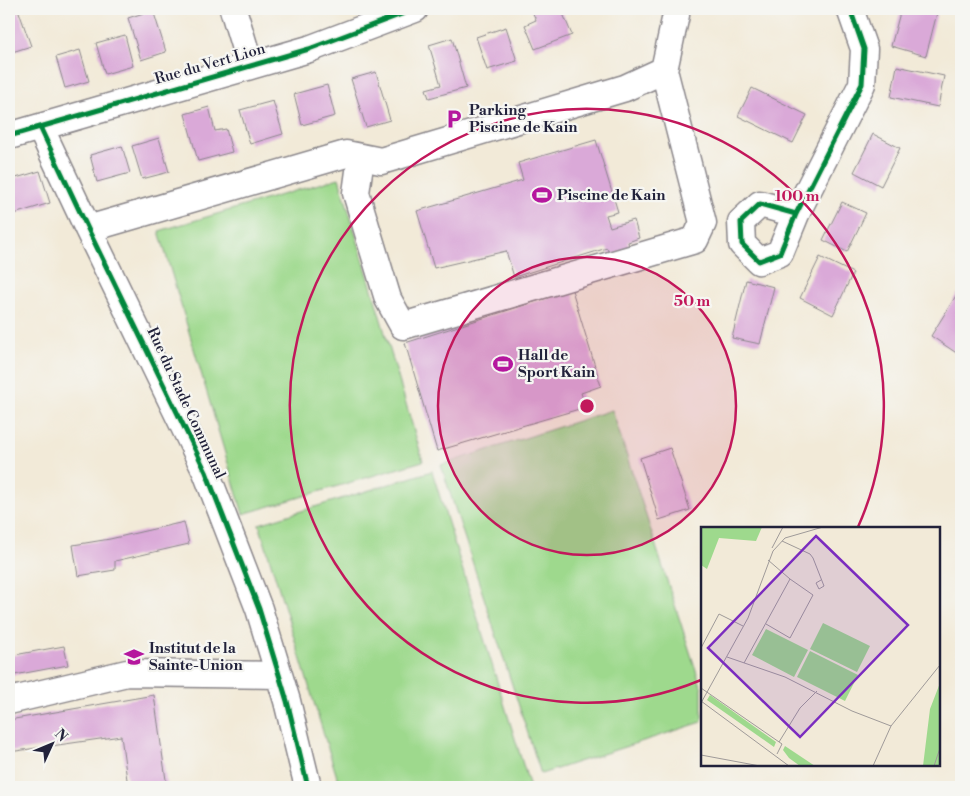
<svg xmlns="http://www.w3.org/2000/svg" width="970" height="796" viewBox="0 0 970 796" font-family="'Libre Bodoni',serif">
  <rect width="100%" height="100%" fill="#f6f6f2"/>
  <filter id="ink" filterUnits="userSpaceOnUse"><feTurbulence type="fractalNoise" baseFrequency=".02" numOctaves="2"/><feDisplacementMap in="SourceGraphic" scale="10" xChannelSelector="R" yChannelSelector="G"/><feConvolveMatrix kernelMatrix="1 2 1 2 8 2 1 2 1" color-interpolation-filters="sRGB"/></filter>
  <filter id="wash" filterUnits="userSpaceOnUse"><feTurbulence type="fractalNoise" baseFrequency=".0096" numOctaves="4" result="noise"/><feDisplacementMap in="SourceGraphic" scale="20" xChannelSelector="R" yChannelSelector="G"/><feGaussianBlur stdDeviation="1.12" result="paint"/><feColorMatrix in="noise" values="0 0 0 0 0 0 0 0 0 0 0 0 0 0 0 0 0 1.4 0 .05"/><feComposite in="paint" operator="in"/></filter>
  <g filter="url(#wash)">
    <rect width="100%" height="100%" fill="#f2ead8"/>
    <path fill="#9ed98d" stroke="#607e64" d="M339,178L423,461L243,514L159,231Z
      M612,410L702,689V722L541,774L441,465Z
      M432,471L530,787H340L259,524Z"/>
    <g id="blocks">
      <path fill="#daa9d8" d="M9,9H18L31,46L9,53Z
        M531,9H561L572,35L535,49L525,25L536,20Z
        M783,9H809V11L783,12Z
        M901,9H938L926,56L891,46Z
        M153,10L166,52L141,60L128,18Z
        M506,27L517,61L487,70L476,37Z
        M125,35L133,66L105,74L96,43Z
        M452,38L466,88L429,98L426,89L441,85L429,45Z
        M80,50L89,81L65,88L56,57Z
        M897,66L944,76L938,107L891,97Z
        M376,72L390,120L366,127L351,79Z
        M327,85L335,116L302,125L294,94Z
        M752,88L807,115L793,143L738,116Z
        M273,101L283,134L250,144L240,110Z
        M209,107L215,131L226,129L232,152L198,161L185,114Z
        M873,134L900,148L881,186L854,172Z
        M159,138L169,172L142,179L132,146Z
        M596,140L618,212L606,215L610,227L634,220L639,238L628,242L630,250L610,256L607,248L514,277L506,251L434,268L417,211L523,180L518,163Z
        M122,146L130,173L97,182L90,155Z
        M40,171L50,203L14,214L9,197V180Z
        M842,202L866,213L847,252L823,240Z
        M820,257L853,273L833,315L800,298Z
        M746,280L774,287L760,344L732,338Z
        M572,290L601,386L581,393L586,407L437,451L405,343Z
        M957,294L961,296V356L931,336Z
        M670,448L690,510L659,520L640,458Z
        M184,522L189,544L115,561V570L78,576L73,545L110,539Z
        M64,646L68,665L9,676V656Z
        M154,695L167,787H128L121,736L9,752V720Z"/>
    </g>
  </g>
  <g filter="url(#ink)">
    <use href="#blocks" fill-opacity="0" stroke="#8a868a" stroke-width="1"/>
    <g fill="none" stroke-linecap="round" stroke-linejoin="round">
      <defs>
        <path id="minor" d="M233,9L250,65
          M40,127L88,229L206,472L259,609L287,701L308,787
          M9,136L309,49L415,9
          M361,157L356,193L388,299L403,326L695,240L703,223L664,70
          M796,214L760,204L741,222L742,244L759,261L780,253L796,214L862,84L864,49L850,9
          M88,229L346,154L381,161L625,88L664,70L676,15V9
          M9,701L127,673L279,675"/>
      </defs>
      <use href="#minor" stroke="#8a868a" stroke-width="29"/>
      <use href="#minor" stroke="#fff" stroke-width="26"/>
      <defs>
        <path id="cycleway" d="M40,127L88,229L206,472L259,609L287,701L308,787
          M9,136L309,49L415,9
          M796,214L760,204L741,222L742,244L759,261L780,253L796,214L862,84L864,49L850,9"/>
      </defs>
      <use href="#cycleway" stroke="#f6f6f2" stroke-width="8"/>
      <use href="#cycleway" stroke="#00873e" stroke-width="5"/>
    </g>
  </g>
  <circle cx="587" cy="406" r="149" fill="#c2185b" fill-opacity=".12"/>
  <g fill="none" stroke="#c2185b" stroke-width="2.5">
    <circle cx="587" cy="406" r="149"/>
    <path d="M701 680A297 297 0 1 1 858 527"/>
  </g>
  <defs>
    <symbol id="parking-bare" viewBox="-9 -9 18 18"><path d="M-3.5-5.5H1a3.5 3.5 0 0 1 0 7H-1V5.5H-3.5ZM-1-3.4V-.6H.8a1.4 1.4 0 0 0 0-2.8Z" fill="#b5179e" stroke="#f6f6f2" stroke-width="2.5" paint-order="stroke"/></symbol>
    <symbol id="stadium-bare" viewBox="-9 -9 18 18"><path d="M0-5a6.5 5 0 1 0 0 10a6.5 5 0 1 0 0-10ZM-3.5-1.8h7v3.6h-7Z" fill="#b5179e" stroke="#f6f6f2" stroke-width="2.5" paint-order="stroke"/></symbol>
    <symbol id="school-bare" viewBox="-9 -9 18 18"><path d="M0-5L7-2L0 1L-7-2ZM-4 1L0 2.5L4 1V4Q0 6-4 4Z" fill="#b5179e" stroke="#f6f6f2" stroke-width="2.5" paint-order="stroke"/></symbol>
  </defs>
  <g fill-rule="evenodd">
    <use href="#parking-bare" x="440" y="105" width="28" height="28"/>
    <use href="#stadium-bare" x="528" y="181" width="28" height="28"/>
    <use href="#stadium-bare" x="489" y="350" width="28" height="28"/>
    <use href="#school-bare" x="120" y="643" width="28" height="28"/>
  </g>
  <g text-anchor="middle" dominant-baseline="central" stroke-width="4.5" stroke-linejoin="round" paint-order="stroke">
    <g font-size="15" fill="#22223b" stroke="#f6f6f2">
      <text transform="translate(210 64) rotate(-16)">Rue du Vert Lion</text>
      <text transform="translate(186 403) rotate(65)">Rue du Stade Communal</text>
    </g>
    <g font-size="15" font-weight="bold" fill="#22223b" stroke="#f6f6f2" text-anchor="start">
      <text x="469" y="110">Parking<tspan x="469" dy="17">Piscine de Kain</tspan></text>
      <text x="557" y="195">Piscine de Kain</text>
      <text x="518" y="355">Hall de<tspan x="518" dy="17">Sport Kain</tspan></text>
      <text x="149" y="648">Institut de la<tspan x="149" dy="17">Sainte-Union</tspan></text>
    </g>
  </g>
  <g transform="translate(701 527)">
    <rect width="239" height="239" fill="#f2ead8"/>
    <path d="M0,0H61L55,14L18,11L6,42L0,38ZM122,96L169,119L156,145L109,122ZM65,102L107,123L93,150L51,128ZM109,124L157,148L144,174L96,150ZM239,156V239H222L229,182ZM9,168L75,215L73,220L6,173ZM84,219L114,239H99L88,231L82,223Z" fill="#9ed98d"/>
    <path fill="none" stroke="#9f9a99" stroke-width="1" d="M81,14L109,27L112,31L123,59L118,62L115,56L120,53M71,21L82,0M65,97L89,111L112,68L89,52M0,121L18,87L42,99M26,130L84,150L151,184L190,199M43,136L89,52L67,33M0,161L81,217L76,227M0,174L88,239M0,176L47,91L72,24L84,11L122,0M78,215L99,181L116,164M0,228L59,239M172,239L190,199L239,138M233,239L239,221"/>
    <path fill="#7b2cbf" fill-opacity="0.15" stroke="#7b2cbf" stroke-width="2.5" d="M115,9L207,98L99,210L7,121Z"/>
    <rect width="239" height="239" fill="none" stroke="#22223b" stroke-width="2.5"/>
  </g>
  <circle cx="587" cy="406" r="8" fill="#c2185b" stroke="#f6f6f2" stroke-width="2.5"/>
  <g font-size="15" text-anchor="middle" font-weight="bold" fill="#c2185b" stroke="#f6f6f2" stroke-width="4.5" stroke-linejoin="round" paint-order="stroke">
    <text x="797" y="201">100 m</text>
    <text x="692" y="306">50 m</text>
  </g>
  <rect width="970" height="796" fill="none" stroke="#f6f6f2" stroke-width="30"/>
  <g transform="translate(52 744) rotate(46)" stroke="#f6f6f2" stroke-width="4" paint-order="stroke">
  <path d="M0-4L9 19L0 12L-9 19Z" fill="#22223b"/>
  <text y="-8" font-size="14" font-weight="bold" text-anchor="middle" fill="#22223b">N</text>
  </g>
</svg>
